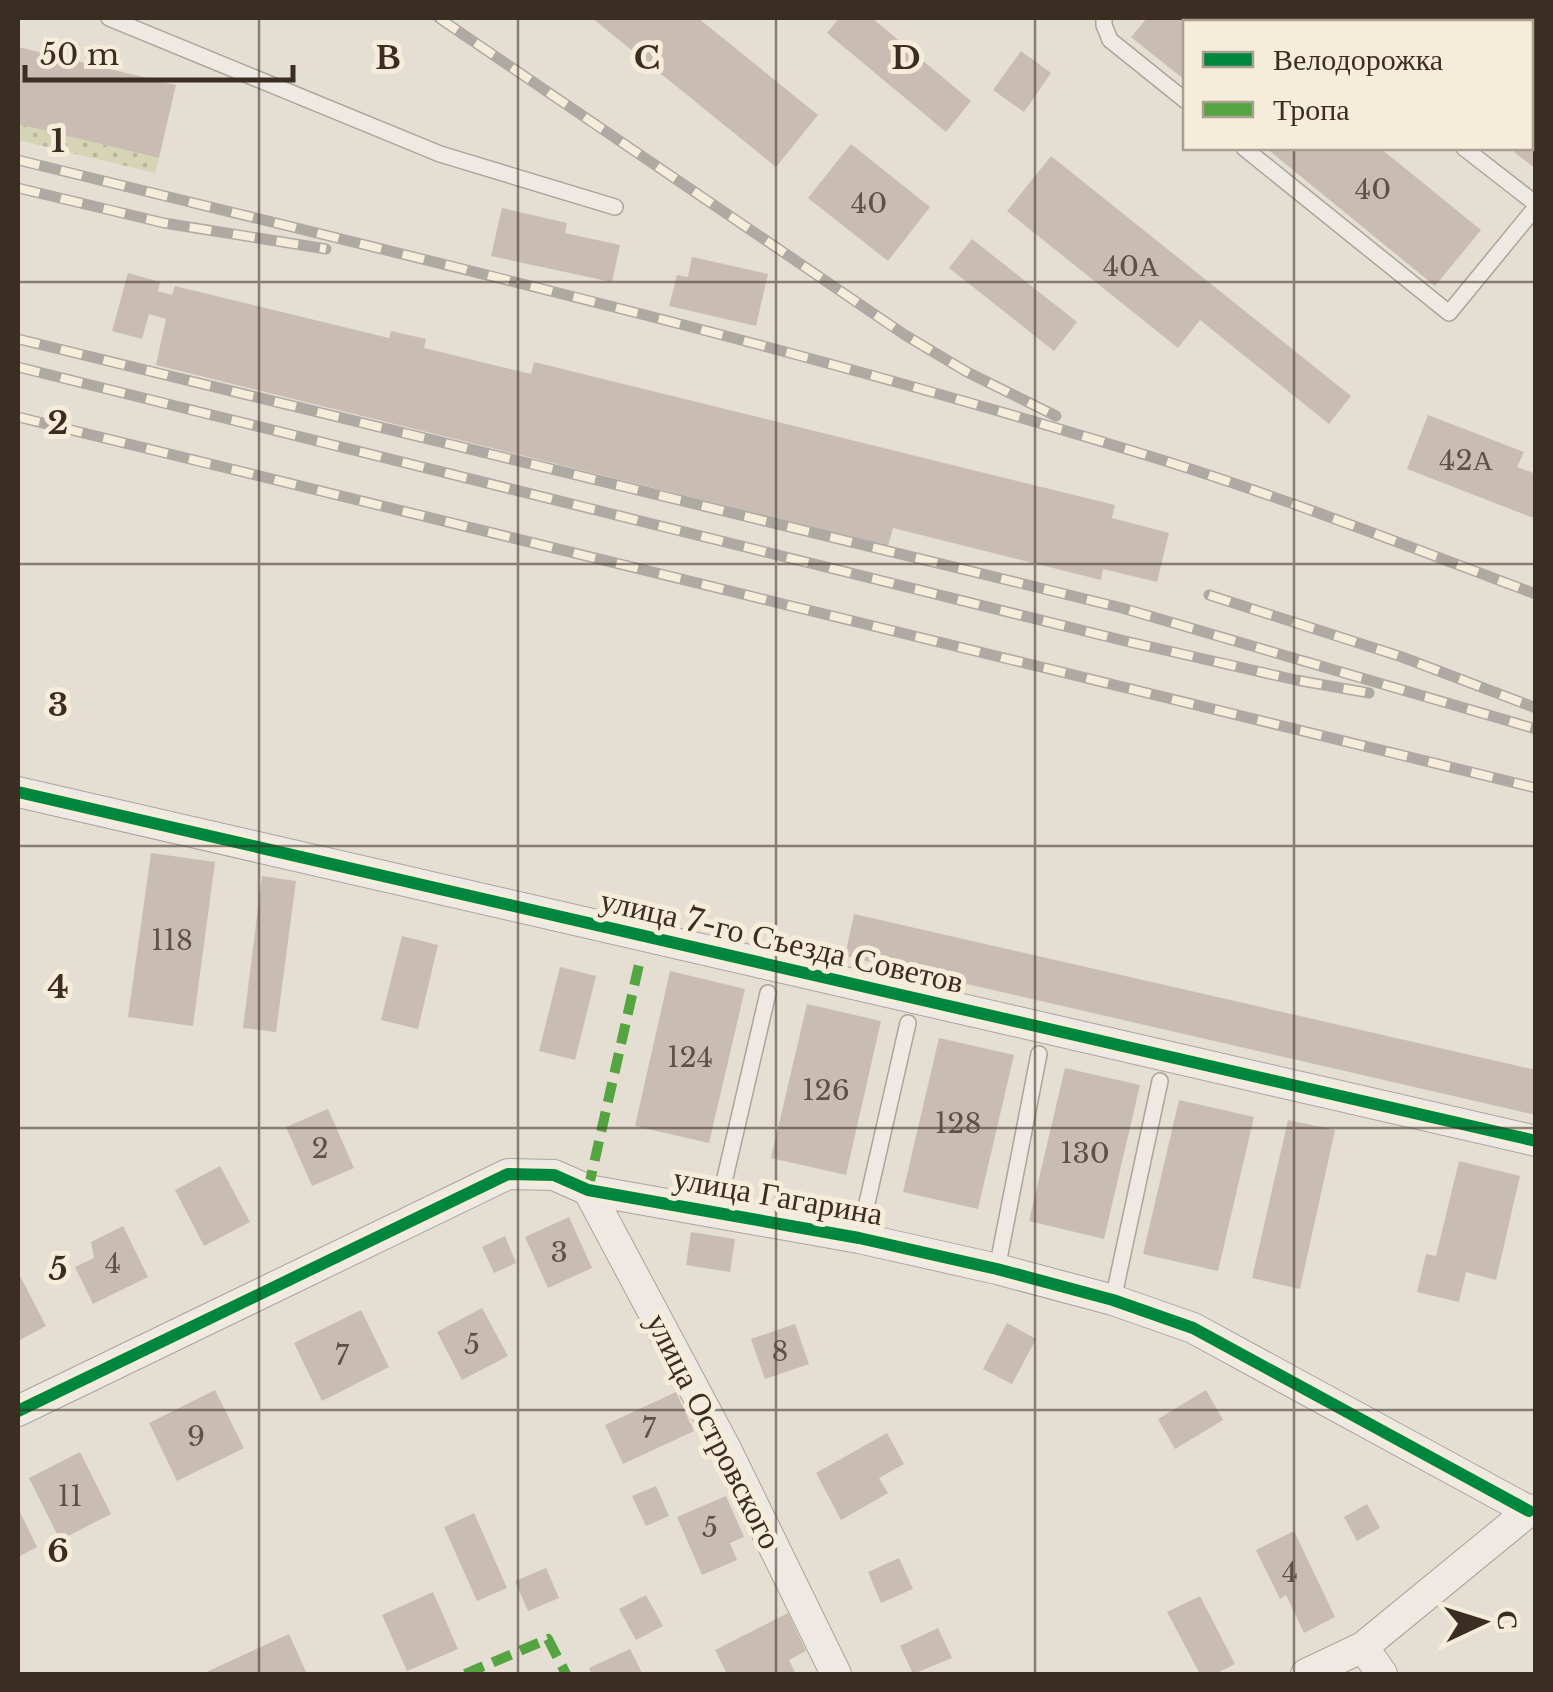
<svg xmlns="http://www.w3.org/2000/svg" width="1553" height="1692" viewBox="0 0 1553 1692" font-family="'Libre Baskerville',serif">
  <defs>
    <pattern id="grass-dots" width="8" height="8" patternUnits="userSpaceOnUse" patternTransform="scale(2.5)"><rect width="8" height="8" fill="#d5d4b5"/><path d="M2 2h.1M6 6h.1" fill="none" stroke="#b8b69b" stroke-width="1.8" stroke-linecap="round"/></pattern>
  </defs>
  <rect width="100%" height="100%" fill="#e5ded2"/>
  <path fill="url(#grass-dots)" d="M18,124L159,158L155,173L18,140Z"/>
  <path fill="#c9bdb3" d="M592,18H698L818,115L776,167Z
    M839,18H872L971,101L946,132L827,33Z
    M1147,18H1222L1228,22H1186V81L1131,37Z
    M18,47L176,85L159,158L18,124Z
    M1021,51L1051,73L1024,112L993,90Z
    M1536,124V169L1514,152L1517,148H1530V130Z
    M851,144L930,207L888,261L808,198Z
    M1266,148H1380L1481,230L1435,286Z
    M1051,156L1351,396L1329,424L1200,320L1178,348L1007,211Z
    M502,208L567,223L565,233L620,245L612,282L491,256Z
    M972,239L1077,322L1054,351L949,268Z
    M692,257L768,274L756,326L669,306L677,275L688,277Z
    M128,273L160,282L158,291L172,295L175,286L389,338L391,331L426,339L424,348L531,374L534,362L1115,505L1112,518L1169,533L1157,582L1103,569L1101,580L893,528L888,546L156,365L166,319L149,314L142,339L112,331Z
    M1428,415L1524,452L1517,467L1536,474V519L1407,469Z
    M151,853L215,862L193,1026L128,1017Z
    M262,876L296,881L276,1032L243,1028Z
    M854,914L1536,1070V1115L845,956Z
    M402,936L438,945L418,1029L381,1020Z
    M560,967L596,976L575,1060L539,1051Z
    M670,971L745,989L709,1143L635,1126Z
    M807,1004L881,1021L846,1175L771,1158Z
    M939,1038L1014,1055L978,1209L903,1192Z
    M1065,1068L1140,1085L1104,1239L1029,1221Z
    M1179,1100L1254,1117L1218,1271L1143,1254Z
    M328,1109L354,1168L312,1186L286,1127Z
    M1288,1120L1335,1130L1300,1289L1252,1278Z
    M1459,1161L1520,1176L1496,1280L1466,1272L1459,1302L1417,1292L1426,1254L1436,1256Z
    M220,1166L250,1222L204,1246L175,1190Z
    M569,1217L592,1268L548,1288L525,1237Z
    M123,1226L148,1277L93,1304L75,1267L94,1258L91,1242Z
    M691,1232L735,1239L730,1272L686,1265Z
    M505,1236L516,1263L494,1273L482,1247Z
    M18,1272L46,1326L18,1341Z
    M482,1308L508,1356L462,1380L437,1332Z
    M361,1310L389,1367L322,1401L294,1343Z
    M1007,1323L1036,1339L1012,1384L983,1369Z
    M795,1324L809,1364L765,1379L751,1339Z
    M215,1390L244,1448L177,1481L149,1423Z
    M1206,1390L1223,1420L1175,1449L1158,1419Z
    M676,1392L694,1431L623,1464L605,1425Z
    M887,1433L904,1464L879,1478L888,1493L841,1520L816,1473Z
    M80,1452L111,1514L60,1540L29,1478Z
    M656,1486L669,1516L646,1526L632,1496Z
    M726,1496L744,1537L730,1543L737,1560L702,1575L677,1517Z
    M1367,1504L1380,1528L1357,1541L1344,1517Z
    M18,1508L37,1547L18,1557Z
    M474,1513L507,1588L477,1601L444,1527Z
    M1294,1531L1335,1617L1304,1633L1286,1595L1280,1599L1256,1550Z
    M899,1558L913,1589L881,1603L868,1572Z
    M546,1568L559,1598L528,1611L515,1581Z
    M433,1592L458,1649L407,1671L382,1615Z
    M646,1595L663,1626L636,1640L619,1609Z
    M1200,1596L1235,1664L1215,1674H1200L1167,1612Z
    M788,1613L806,1651L789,1660L796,1674H727L715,1650Z
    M938,1628L952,1658L913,1674L900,1646Z
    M289,1634L307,1674H202Z
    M630,1649L642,1673L592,1674L589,1668Z"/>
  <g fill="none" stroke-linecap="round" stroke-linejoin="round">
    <defs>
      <path id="service" d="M109,18L440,154L615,207
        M1104,18V25L1110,40L1186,101
        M1300,18L1306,22
        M1530,55L1536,48
        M1244,148L1449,313L1536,207
        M1464,148L1536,204
        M717,1212L768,993
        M859,1238L908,1023
        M997,1269L1039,1054
        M1113,1300L1160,1081"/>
      <path id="minor" d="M18,792L1536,1141
        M588,1190L725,1447L836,1674
        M18,1411L508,1174L554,1175L588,1190L859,1238L997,1269L1113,1300L1193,1328L1529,1511
        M1363,1647L1382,1674
        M1306,1674L1363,1647L1529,1511L1536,1509"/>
    </defs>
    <use href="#service" stroke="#aba49a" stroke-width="18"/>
    <use href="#minor" stroke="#aba49a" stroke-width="32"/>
    <use href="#service" stroke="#eeeae3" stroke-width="15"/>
    <use href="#minor" stroke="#eeeae3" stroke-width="30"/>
    <defs>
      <path id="rail" d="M439,18L905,335L967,372L1056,416
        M18,160C400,254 785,343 1162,460C1288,499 1412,548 1536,594
        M18,188L164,223L326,249
        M18,339L1122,608L1536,729
        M18,367L1125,641L1296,680L1369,693
        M18,417L1536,788
        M1209,595L1402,657L1536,708"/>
    </defs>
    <use href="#rail" stroke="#aea9a3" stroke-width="11"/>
    <use href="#rail" stroke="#f5ecda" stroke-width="8" stroke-dasharray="22" stroke-linecap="butt"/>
    <path stroke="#54a441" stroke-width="10" stroke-dasharray="20 10" stroke-linecap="butt" d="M588,1190L640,960
      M465,1674L548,1639L566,1674"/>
    <defs>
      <path id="cycleway" d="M18,792L1536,1141
        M18,1411L508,1174L554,1175L588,1190L859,1238L997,1269L1113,1300L1193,1328L1529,1511"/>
    </defs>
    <use href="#cycleway" stroke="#f5ecda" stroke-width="19"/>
    <use href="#cycleway" stroke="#00873e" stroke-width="12"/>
  </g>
  <path fill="none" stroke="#3b2d22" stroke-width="2.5" stroke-opacity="0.55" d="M259,18V1674M518,18V1674M776,18V1674M1035,18V1674M1294,18V22M1294,148V1674M18,282H1536M18,564H1536M18,846H1536M18,1128H1536M18,1410H1536"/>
  <g text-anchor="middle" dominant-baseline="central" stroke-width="10" stroke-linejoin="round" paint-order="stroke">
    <g font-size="28" fill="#5e5146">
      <text x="1373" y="189">40</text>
      <text x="869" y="203">40</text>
      <text x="1131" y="266">40А</text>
      <text x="1466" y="460">42А</text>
      <text x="172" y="940">118</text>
      <text x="690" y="1057">124</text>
      <text x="826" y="1090">126</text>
      <text x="958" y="1123">128</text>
      <text x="320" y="1148">2</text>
      <text x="1085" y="1153">130</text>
      <text x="559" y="1252">3</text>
      <text x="113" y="1263">4</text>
      <text x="472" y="1344">5</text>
      <text x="780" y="1351">8</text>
      <text x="342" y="1355">7</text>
      <text x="649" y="1428">7</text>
      <text x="196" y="1436">9</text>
      <text x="70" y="1496">11</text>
      <text x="710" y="1527">5</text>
      <text x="1290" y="1572">4</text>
    </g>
    <g font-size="32" fill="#3b2d22" stroke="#f5ecda">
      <text transform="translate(782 941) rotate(13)">улица 7-го Съезда Советов</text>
      <text transform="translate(778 1196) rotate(10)">улица Гагарина</text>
      <text transform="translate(714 1431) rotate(63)">улица Островского</text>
    </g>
  </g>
  <g font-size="32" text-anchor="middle" font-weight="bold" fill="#3b2d22" stroke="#f5ecda" stroke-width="10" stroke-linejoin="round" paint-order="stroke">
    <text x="388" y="69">B</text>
    <text x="647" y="69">C</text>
    <text x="906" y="69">D</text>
    <text x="58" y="152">1</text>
    <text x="58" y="434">2</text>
    <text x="58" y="716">3</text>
    <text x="58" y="998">4</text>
    <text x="58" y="1280">5</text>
    <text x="58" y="1562">6</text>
  </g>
  <rect width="1553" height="1692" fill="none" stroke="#3b2d22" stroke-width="40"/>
  <rect x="1183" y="20" width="350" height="130" fill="#f5ecda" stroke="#aba090" stroke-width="2.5"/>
  <rect x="1203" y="52" width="50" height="15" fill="#00873e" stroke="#aba090" stroke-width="2.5"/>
  <text x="1273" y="70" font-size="30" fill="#3b2d22">Велодорожка</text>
  <rect x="1203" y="102" width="50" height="15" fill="#54a441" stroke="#aba090" stroke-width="2.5"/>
  <text x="1273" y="120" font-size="30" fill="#3b2d22">Тропа</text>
  <g transform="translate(1483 1622) rotate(86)" stroke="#f5ecda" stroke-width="8" paint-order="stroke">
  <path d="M0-8L18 38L0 25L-18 38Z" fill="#3b2d22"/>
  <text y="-15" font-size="28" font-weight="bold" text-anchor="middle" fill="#3b2d22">С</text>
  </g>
  <path d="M25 65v15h268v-15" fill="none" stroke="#3b2d22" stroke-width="5"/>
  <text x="40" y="65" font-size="30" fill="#3b2d22" stroke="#f5ecda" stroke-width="8" paint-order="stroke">50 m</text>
</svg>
